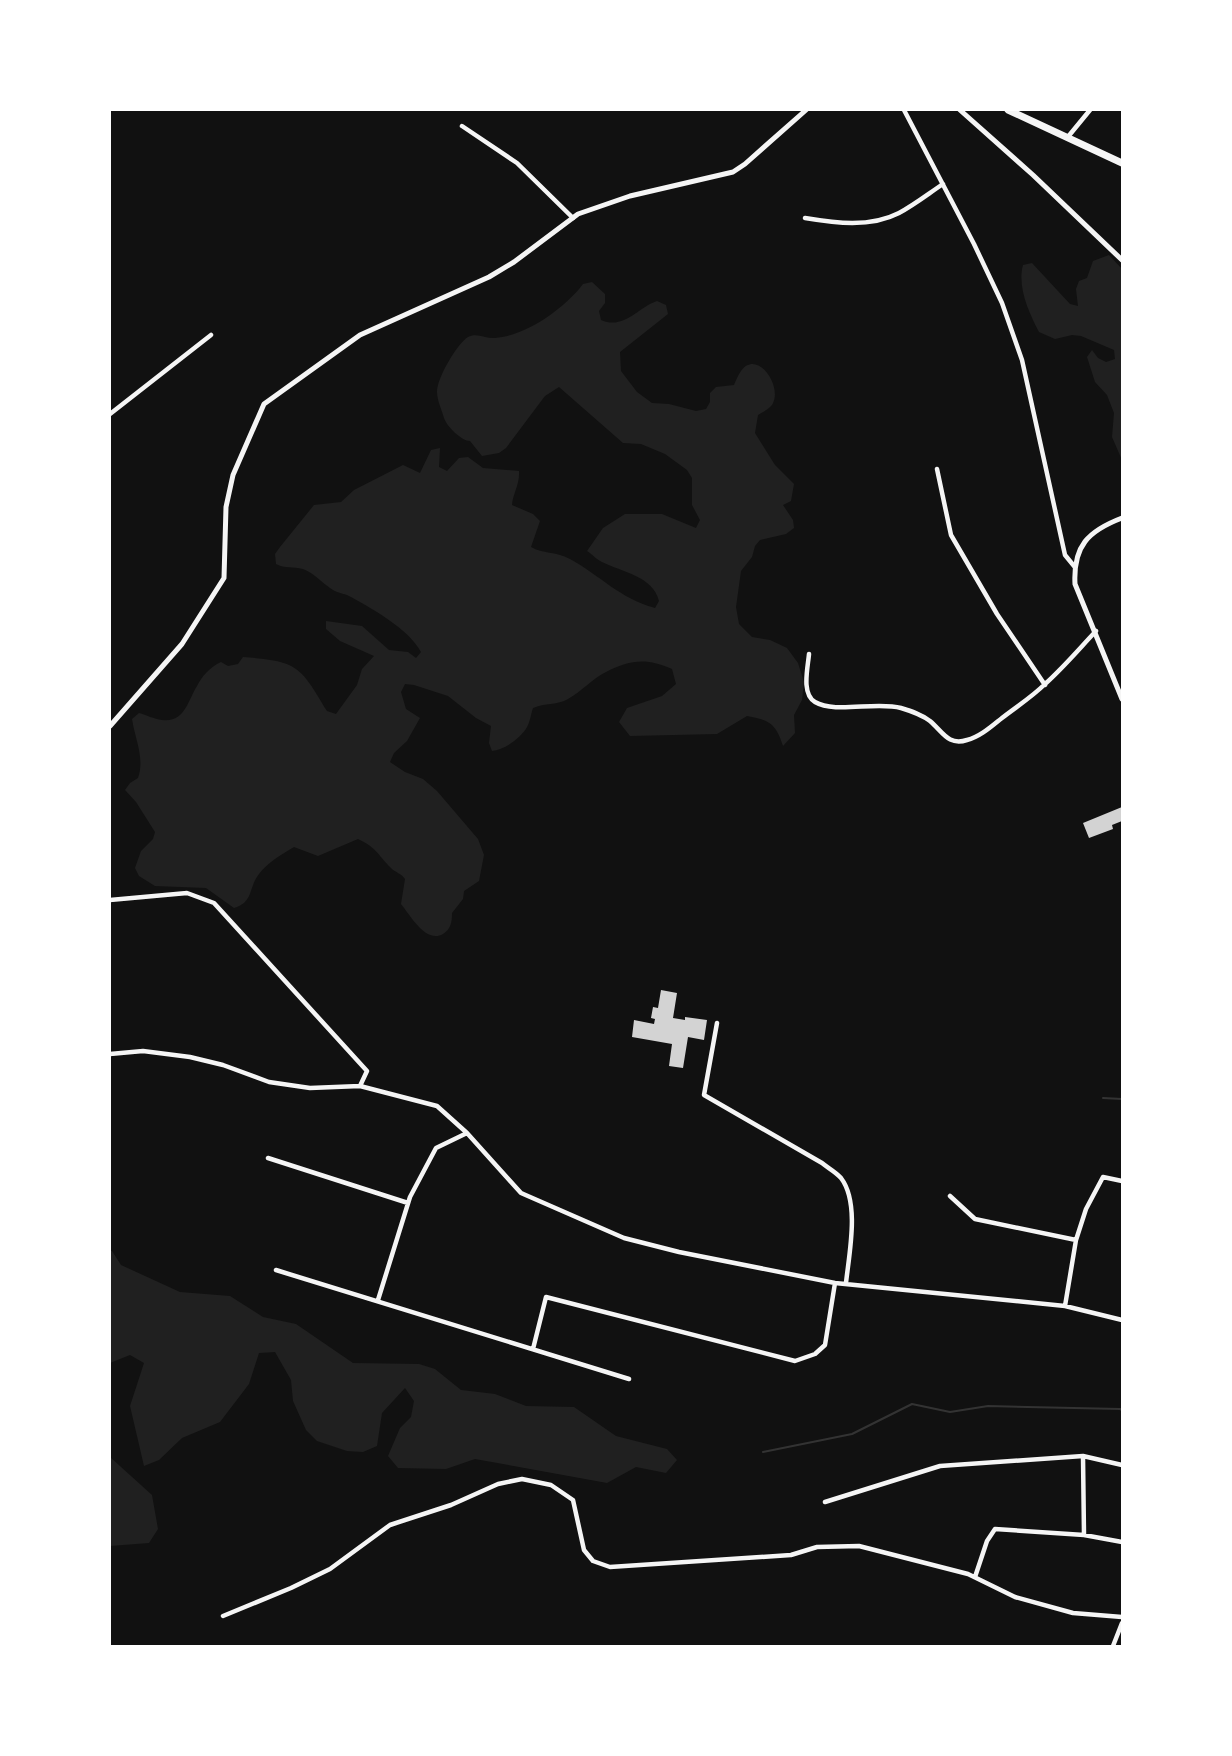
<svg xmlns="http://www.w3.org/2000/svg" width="1232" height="1756" viewBox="0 0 1232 1756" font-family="Helvetica,sans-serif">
  <rect width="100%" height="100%" fill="#111"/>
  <path fill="#202020" d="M1109,255L1122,269V460L1112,437L1114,413L1107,395L1095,382L1087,357L1092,350L1098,358L1106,362L1115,359L1114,350L1081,336L1072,335L1055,339L1039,332C1029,313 1017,287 1023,265L1032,263L1070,304L1078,306L1076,289L1079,281L1087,278L1093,261Z
    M592,282L605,294V303L599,311L601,320C624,330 637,308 657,301L666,305L668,314L620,352L621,371L637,392L652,403L669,404L696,411L706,409L710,402V393L716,387L734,385C736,380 738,375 741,371C757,349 782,385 773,403C771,408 763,412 758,415L755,433L775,465L794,484L791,501L783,505L793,520L794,528L786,534L760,540L755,546L752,557L741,571L736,607L739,624L752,637L770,640L787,648L798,663L804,682L802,700L794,715L795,733L783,746C776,724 770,720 747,716L717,734L630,736L619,722L627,708L662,696L676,684L672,669C648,658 630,659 606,672C592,679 582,691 568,699C558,705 544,703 533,708C531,714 530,722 527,727C521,738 504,750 492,751L489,743L491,726L476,718L448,696L414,685L405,684L401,692L406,709L420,718L407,741L394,753L390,762L405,772L423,779L437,791L478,839L484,855L479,881L464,891L463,899L452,913C452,922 451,929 443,934C426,944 410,915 401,904L405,879C401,873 396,873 391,868C377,854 377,848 358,839L318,856L294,847C282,854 267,863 259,874C248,888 254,902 234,908L206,888L155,886L139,876L135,868L141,851L153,839L155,832L136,802L125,790L130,783L138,778C145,758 135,739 132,719L139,713C146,715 154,719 162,720C185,723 188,700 197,686C202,676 210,667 221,662L228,666L238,664L243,657C297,661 300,665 327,711L336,714L357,685L362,669L374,656L340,641L326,629V621L362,626L389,650L408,652L416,658L421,652C409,629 370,607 347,595C341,593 335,592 330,588C320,581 314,573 303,569C293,566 285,569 276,564L275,554L280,547L314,505L341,502L354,490L403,465L420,473L431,450L440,448L439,467L447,471L459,458L468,457L483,468L519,471C520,484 513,493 512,505L533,514L540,521L531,547C543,554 555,551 570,559C601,576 619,598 655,608L659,601C653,576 622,572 602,562C597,560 592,554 587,551L603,528L625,514H662L696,528L700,520L692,505V478L687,470L665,454L641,444L623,443L559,387L545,396L506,448L499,453L482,456L470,441C462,441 447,427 444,418C442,411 437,400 437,392C437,378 457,344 468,337C477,332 486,339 495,338C526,336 565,308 583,284Z
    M110,1251H112L121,1265L180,1292L230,1296L263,1317L296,1324L353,1363L419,1364L435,1369L461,1390L495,1394L526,1406L574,1407L616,1436L667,1449L677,1460L666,1473L636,1467L607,1483L475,1459L446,1469L398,1468L388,1456L400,1428L411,1417L414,1401L405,1388L382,1413L377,1446L363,1452L347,1451L317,1441L306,1430L293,1401L291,1380L275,1352L259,1353L249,1384L220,1422L182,1438L159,1460L144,1466L130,1406L144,1363L130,1355L110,1363Z
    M110,1457L152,1495L158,1529L149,1543L110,1546Z"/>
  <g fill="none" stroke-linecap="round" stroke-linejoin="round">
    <path stroke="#333" stroke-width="2" d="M1103,1098L1122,1099
      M763,1452L852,1434L912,1404L950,1412L988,1406L1120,1409L1122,1410"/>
  </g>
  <path fill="#d3d3d3" d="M1122,807V821L1112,825L1113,829L1089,838L1083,823Z
    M661,990L677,993L673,1018L685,1020V1017L707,1020L704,1040L688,1037L683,1068L669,1066L672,1044L632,1037L634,1020L654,1024L655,1019L651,1018L653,1007L658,1008Z"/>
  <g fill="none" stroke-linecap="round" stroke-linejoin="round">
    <path stroke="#f5f5f5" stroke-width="4.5" d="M904,110L974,244L1002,303L1022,360L1065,555L1074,566
      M462,126L517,163L573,218
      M1067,138L1090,110
      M805,218C835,223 870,228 899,213C914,205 928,194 943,184
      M110,414L211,335
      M937,469L951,535L997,614L1045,685
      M809,654C808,667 801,694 815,702C835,714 876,701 901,708C911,711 921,714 930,721C943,732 948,746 967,740C980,737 992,726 1002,718C1016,707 1032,697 1045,684C1063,668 1079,649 1096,631
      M110,900L187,893L214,903L367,1071L360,1086L437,1106L467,1133L521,1193L624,1238L679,1252L835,1283L1065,1306L1122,1320
      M717,1023L704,1095L822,1163C828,1168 836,1172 841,1178C860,1203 849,1254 846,1283
      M110,1054L143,1051L190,1057L223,1065L269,1082L310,1088L360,1086
      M268,1158L408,1203
      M950,1196L975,1219L1076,1240
      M276,1270L629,1379
      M378,1300L410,1197L436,1148L467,1133
      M1065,1306L1076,1240L1086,1209L1103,1177L1122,1181
      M533,1349L546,1297L795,1361L815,1354L825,1345L835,1283
      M1083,1456L1084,1535
      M825,1502L940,1466L1083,1456L1122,1465
      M975,1577L987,1541L995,1529L1084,1535L1122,1542
      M223,1616L291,1588L330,1569L390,1525L451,1505L498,1484L522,1479L551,1485L573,1500L584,1550L593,1561L610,1567L791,1555L817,1547L859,1546L968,1574L1015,1597L1073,1613L1122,1617
      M1113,1646L1122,1623"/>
    <path stroke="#f5f5f5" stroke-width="5" d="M960,110L1033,175L1122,260
      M1122,518C1088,531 1073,546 1075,584L1122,699
      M110,726L182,644L224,578L226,507L233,475L264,404L360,335L489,277L514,262L578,214L630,196L733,172L745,164L806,110"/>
    <path stroke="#f5f5f5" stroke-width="7" d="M1008,110L1122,163"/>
  </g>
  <rect width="1232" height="1756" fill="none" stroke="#ffffff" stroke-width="222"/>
</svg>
